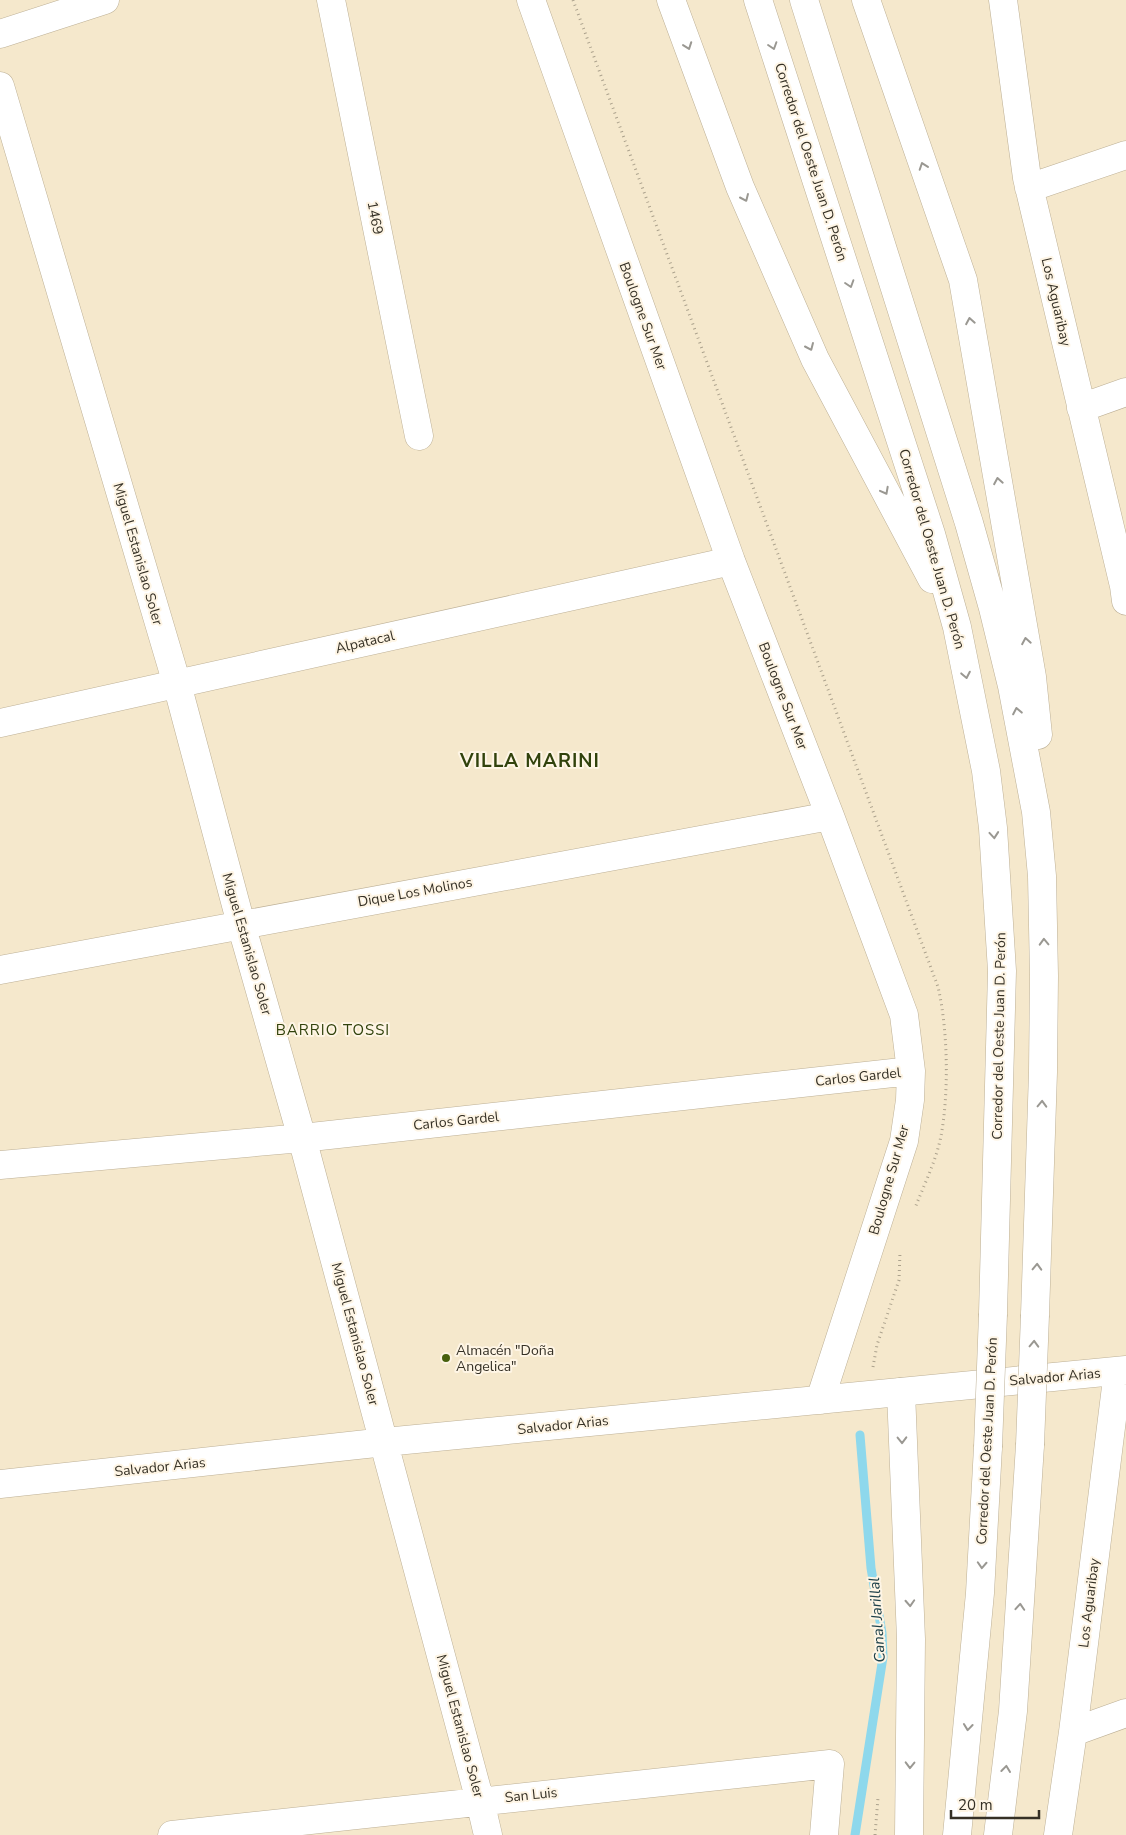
<svg xmlns="http://www.w3.org/2000/svg" width="1126" height="1835" viewBox="0 0 1126 1835" font-family="'Nunito Sans',sans-serif">
  <rect width="100%" height="100%" fill="#f5e8cc"/>
  <g fill="none" stroke-linecap="round" stroke-linejoin="round">
    <path stroke="#8ed8ec" stroke-width="9" d="M855,1835L883,1657L882,1633L871,1568L860,1435"/>
    <defs>
      <path id="minor" d="M331,0L419,436
        M531,0L731,561L830,816L904,1015L911,1071L910,1100L904,1141L820,1400
        M1003,0L1027,178L1124,586L1126,601
        M0,34L105,0
        M0,86L177,684L241,924L302,1138L480,1801L488,1835
        M1029,188L1126,155
        M1081,408L1126,392
        M0,723L731,561
        M0,970L830,816
        M0,1165L302,1138L911,1071
        M0,1484L385,1442L1126,1370
        M1073,1732L1126,1713
        M172,1835L830,1764L824,1835
        M1058,1835L1073,1732L1118,1371"/>
      <path id="highway" d="M671,0L740,187L815,359L932,579
        M758,0L931,534L957,627L986,771L993,828L1002,971L993,1314
        M804,0L969,523L993,608L1012,686L1036,812L1042,876L1044,976L1043,1072L1035,1315
        M866,0L963,280L1032,677L1038,735
        M901,1392L911,1639L909,1835
        M957,1835L980,1593L988,1447
        M998,1835L1013,1711L1030,1445"/>
    </defs>
    <use href="#minor" stroke="#bdb096" stroke-width="29"/>
    <use href="#highway" stroke="#bdb096" stroke-width="29"/>
    <path stroke="#aca28d" stroke-width="3" stroke-dasharray="1 4" stroke-linecap="butt" d="M573,0L938,987C948,1030 949,1093 941,1136C936,1161 924,1185 915,1208
      M873,1367L877,1345L899,1280L900,1252
      M875,1835L878,1798"/>
    <use href="#minor" stroke="#fff" stroke-width="28"/>
    <use href="#highway" stroke="#fff" stroke-width="28"/>
    <defs>
      <path id="highway-bridge" d="M1030,1445L1035,1315
        M988,1447L993,1314"/>
    </defs>
    <use href="#highway-bridge" stroke="#bdb096" stroke-width="29" stroke-linecap="butt"/>
    <use href="#highway-bridge" stroke="#fff" stroke-width="28"/>
  </g>
  <defs><path id="oneway-chevron" d="M-2-3.5L2.5 0L-2 3.5" fill="none" stroke-width="1.6" stroke-linecap="round" stroke-linejoin="round" transform="scale(1.25)"/></defs>
  <g stroke="#9a9892">
    <use href="#oneway-chevron" transform="translate(688 46) rotate(70)"/>
    <use href="#oneway-chevron" transform="translate(773 46) rotate(72)"/>
    <use href="#oneway-chevron" transform="translate(923 166) rotate(-109)"/>
    <use href="#oneway-chevron" transform="translate(745 198) rotate(66)"/>
    <use href="#oneway-chevron" transform="translate(850 284) rotate(72)"/>
    <use href="#oneway-chevron" transform="translate(970 321) rotate(-100)"/>
    <use href="#oneway-chevron" transform="translate(810 347) rotate(66)"/>
    <use href="#oneway-chevron" transform="translate(998 481) rotate(-100)"/>
    <use href="#oneway-chevron" transform="translate(885 491) rotate(62)"/>
    <use href="#oneway-chevron" transform="translate(1026 641) rotate(-100)"/>
    <use href="#oneway-chevron" transform="translate(966 675) rotate(79)"/>
    <use href="#oneway-chevron" transform="translate(1017 711) rotate(-101)"/>
    <use href="#oneway-chevron" transform="translate(994 835) rotate(85)"/>
    <use href="#oneway-chevron" transform="translate(1044 942) rotate(-92)"/>
    <use href="#oneway-chevron" transform="translate(1042 1104) rotate(-88)"/>
    <use href="#oneway-chevron" transform="translate(1037 1267) rotate(-88)"/>
    <use href="#oneway-chevron" transform="translate(1034 1344) rotate(-88)"/>
    <use href="#oneway-chevron" transform="translate(902 1440) rotate(89)"/>
    <use href="#oneway-chevron" transform="translate(982 1565) rotate(93)"/>
    <use href="#oneway-chevron" transform="translate(910 1603) rotate(87)"/>
    <use href="#oneway-chevron" transform="translate(1020 1607) rotate(-86)"/>
    <use href="#oneway-chevron" transform="translate(968 1727) rotate(96)"/>
    <use href="#oneway-chevron" transform="translate(910 1765) rotate(91)"/>
    <use href="#oneway-chevron" transform="translate(1006 1769) rotate(-83)"/>
  </g>
  <circle fill="#47600d" stroke="#fef5e5" stroke-width="2" cx="446" cy="1358" r="5"/>
  <g text-anchor="middle" dominant-baseline="central" stroke-width="4" stroke-linejoin="round" paint-order="stroke">
    <g font-size="14" fill="#353025" stroke="#fef5e5">
      <text transform="translate(811 162) rotate(72)">Corredor del Oeste Juan D. Perón</text>
      <text transform="translate(375 218) rotate(79)">1469</text>
      <text transform="translate(1056 302) rotate(77)">Los Aguaribay</text>
      <text transform="translate(643 316) rotate(70)">Boulogne Sur Mer</text>
      <text transform="translate(932 549) rotate(74)">Corredor del Oeste Juan D. Perón</text>
      <text transform="translate(138 554) rotate(74)">Miguel Estanislao Soler</text>
      <text transform="translate(365 642) rotate(-13)">Alpatacal</text>
      <text transform="translate(783 696) rotate(69)">Boulogne Sur Mer</text>
      <text transform="translate(415 892) rotate(-10)">Dique Los Molinos</text>
      <text transform="translate(247 944) rotate(74)">Miguel Estanislao Soler</text>
      <text transform="translate(999 1036) rotate(-89)">Corredor del Oeste Juan D. Perón</text>
      <text transform="translate(858 1077) rotate(-6)">Carlos Gardel</text>
      <text transform="translate(456 1121) rotate(-6)">Carlos Gardel</text>
      <text transform="translate(889 1180) rotate(-74)">Boulogne Sur Mer</text>
      <text transform="translate(355 1334) rotate(75)">Miguel Estanislao Soler</text>
      <text transform="translate(1055 1377) rotate(-5)">Salvador Arias</text>
      <text transform="translate(563 1425) rotate(-6)">Salvador Arias</text>
      <text transform="translate(987 1441) rotate(-87)">Corredor del Oeste Juan D. Perón</text>
      <text transform="translate(160 1467) rotate(-6)">Salvador Arias</text>
      <text transform="translate(1089 1603) rotate(-83)">Los Aguaribay</text>
      <text transform="translate(460 1726) rotate(75)">Miguel Estanislao Soler</text>
      <text transform="translate(531 1795) rotate(-6)">San Luis</text>
    </g>
    <g font-size="14" fill="#353025" stroke="#fef5e5" text-anchor="start">
      <text x="456" y="1350">Almacén "Doña<tspan x="456" dy="16">Angelica"</tspan></text>
    </g>
    <g font-size="15" letter-spacing="1" fill="#31420c" stroke="#fef5e5">
      <text x="333" y="1030">BARRIO TOSSI</text>
    </g>
    <g font-size="15" font-style="italic" fill="#1e414a" stroke="#fef5e5">
      <text transform="translate(877 1620) rotate(-94)">Canal Jarillal</text>
    </g>
    <g font-size="19" font-weight="bold" letter-spacing="1" fill="#31420c" stroke="#fef5e5">
      <text x="530" y="761">VILLA MARINI</text>
    </g>
  </g>
  <path d="M951 1810v8h88v-8" fill="none" stroke="#353025" stroke-width="2.5"/>
  <text x="958" y="1810" font-size="15" fill="#353025" stroke="#fef5e5" stroke-width="4" paint-order="stroke">20 m</text>
</svg>
